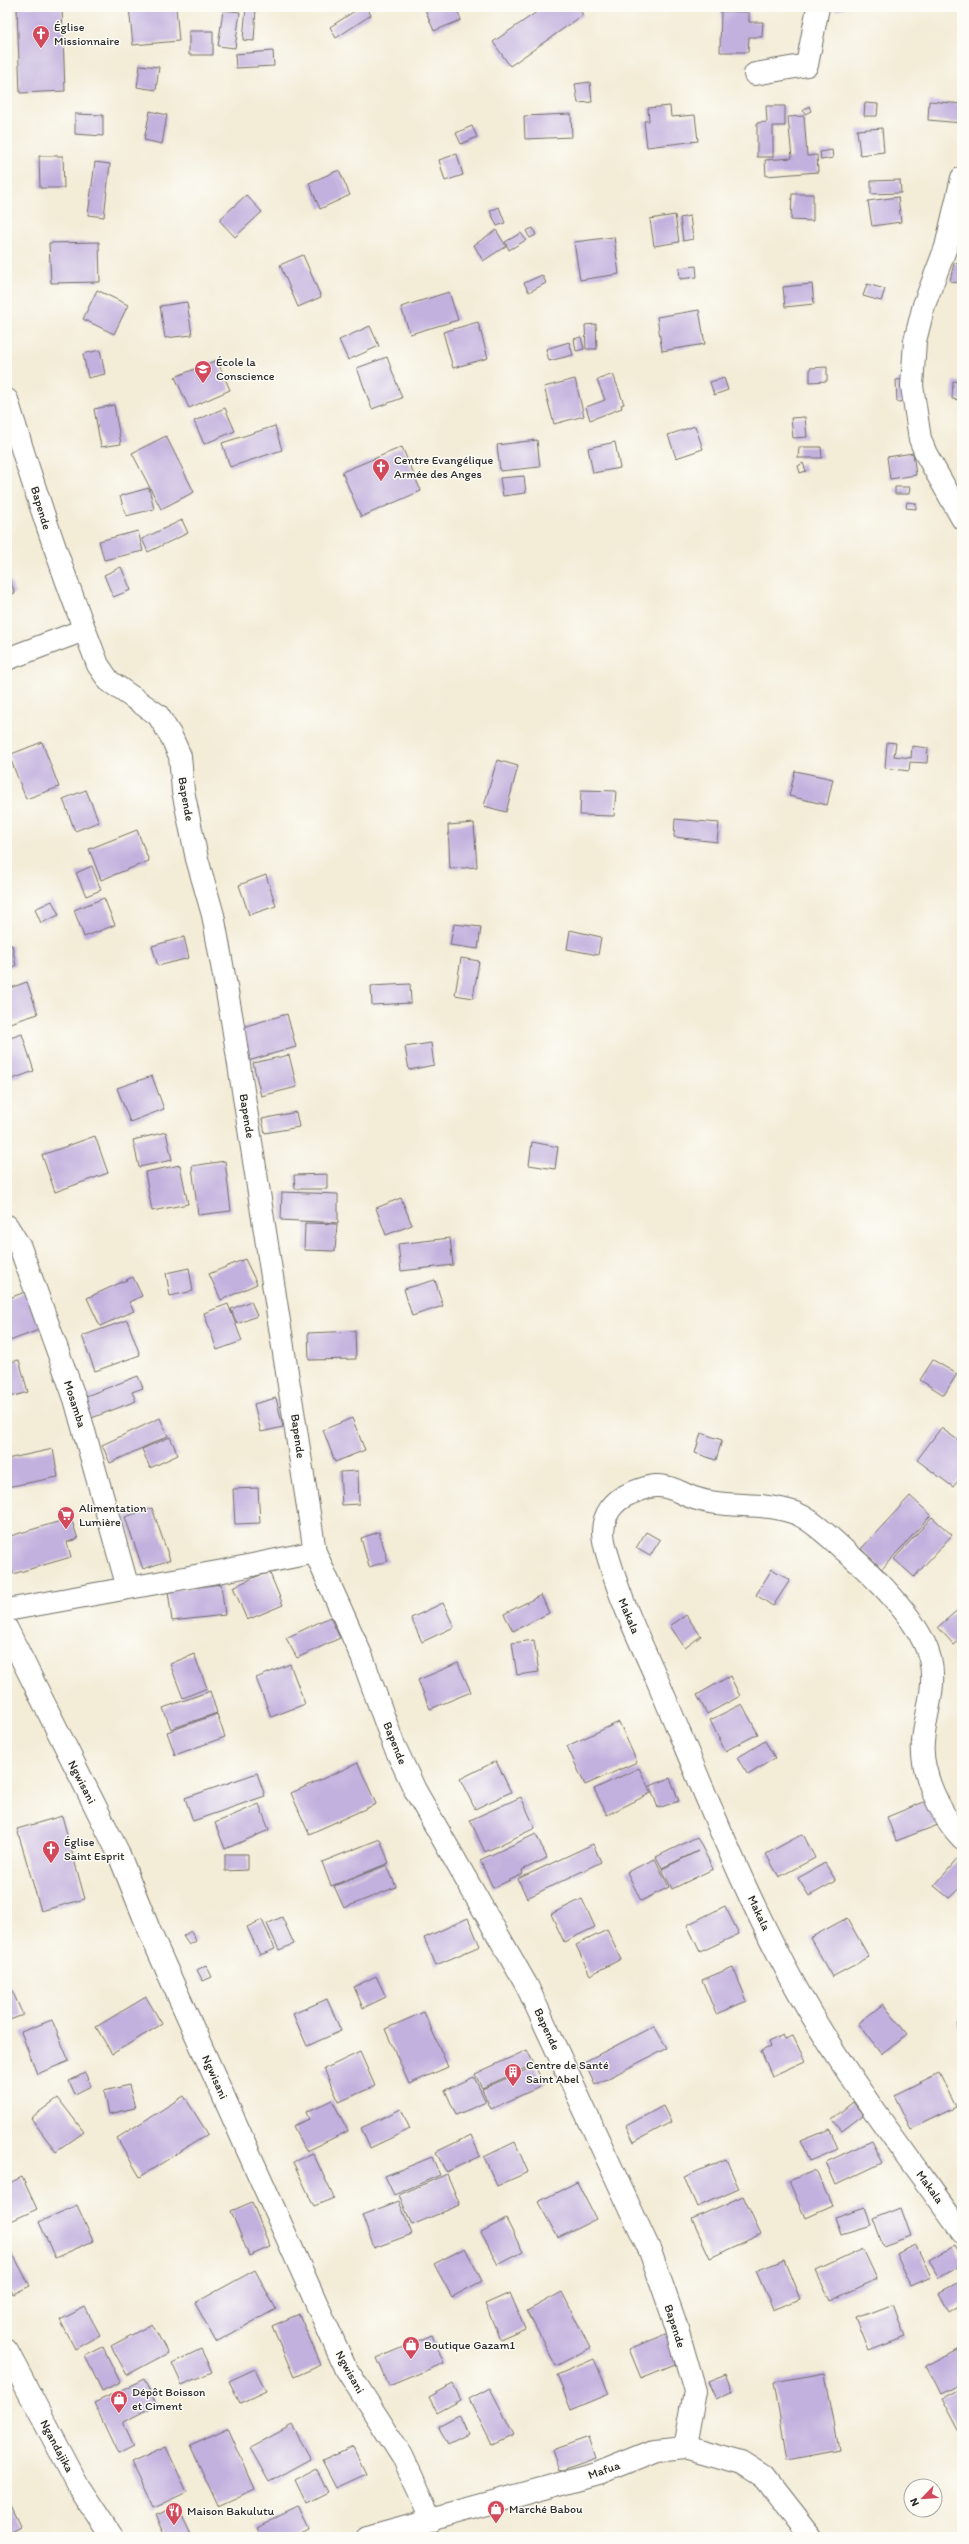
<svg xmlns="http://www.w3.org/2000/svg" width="969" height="2544" viewBox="0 0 969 2544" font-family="Itim,sans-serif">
  <rect width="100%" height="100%" fill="#fdfcf7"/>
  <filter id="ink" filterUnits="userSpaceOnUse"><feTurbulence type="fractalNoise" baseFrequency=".025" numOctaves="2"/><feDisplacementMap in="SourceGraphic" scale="8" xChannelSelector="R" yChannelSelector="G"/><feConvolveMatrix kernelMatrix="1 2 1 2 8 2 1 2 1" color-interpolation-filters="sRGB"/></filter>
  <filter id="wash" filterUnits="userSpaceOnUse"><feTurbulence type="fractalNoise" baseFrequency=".012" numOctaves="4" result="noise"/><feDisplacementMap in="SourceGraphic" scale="16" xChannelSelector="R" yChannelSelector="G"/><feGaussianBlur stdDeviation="0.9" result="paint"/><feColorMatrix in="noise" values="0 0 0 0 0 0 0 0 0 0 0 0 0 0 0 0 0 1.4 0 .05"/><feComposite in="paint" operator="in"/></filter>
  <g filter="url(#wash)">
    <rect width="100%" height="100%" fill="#f3ecd7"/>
    <g id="blocks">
      <path fill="#c2b1de" d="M17,7H62L65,91L20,93Z
        M129,7H176L179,41L133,45Z
        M246,7H256L254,41L243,40Z
        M361,7H366L371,15L336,38L330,27Z
        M424,7H456L461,20L434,31Z
        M544,7H578L583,15L510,66L493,42Z
        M622,7H631L623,11Z
        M834,7H846L836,11Z
        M223,10L240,12L235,48L218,46Z
        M721,11L749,12V22H763L762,37H749L748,52H720Z
        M189,31H213V55H189Z
        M273,51L274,66L236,68L235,54Z
        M140,65L159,67L156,90L137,87Z
        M590,82L592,102L578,103L575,84Z
        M929,101L962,104V123L928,120Z
        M865,103L878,104L877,116H864Z
        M670,106L671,117L695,115L698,141L647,147L644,121H649L648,108Z
        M766,106H785V126H773V157H757V123L767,122Z
        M809,106L811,111L805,114L803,111Z
        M150,111L167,115L162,144L144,140Z
        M75,114L103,115V136L75,134Z
        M571,114L572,137L525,139L524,116Z
        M804,116L807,156L817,155L818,172L766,176L765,160L792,158L788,117Z
        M472,126L477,137L461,144L456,133Z
        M882,128L884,152L860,155L857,130Z
        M832,150L833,158L821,160L820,152Z
        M457,154L463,175L445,181L439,160Z
        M39,156H63L64,188H40Z
        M95,162L110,164L104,217L88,215Z
        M339,170L350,195L320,209L309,183Z
        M900,180L901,193L871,194V181Z
        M792,194H813V221L791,220Z
        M246,195L262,212L235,237L219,220Z
        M898,197L901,222L872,226L868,201Z
        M499,207L505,223L497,226L490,211Z
        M675,215L679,242L654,246L650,219Z
        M690,216L693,239L683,241L680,218Z
        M533,228L536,235L530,238L526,231Z
        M496,230L506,246L483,261L474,245Z
        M521,233L526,240L509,250L505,242Z
        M614,237L619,274L580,280L574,242Z
        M99,242L100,282L51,283L49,243Z
        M303,255L321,297L298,307L280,265Z
        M954,263L962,265V284L950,281Z
        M696,266L697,277L680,279L679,268Z
        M542,275L546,283L529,292L524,283Z
        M812,284L814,304L785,307L783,287Z
        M867,284L885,289L881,301L863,296Z
        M97,290L128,305L114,334L83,319Z
        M449,292L458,320L410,334L401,307Z
        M187,302L192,335L165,338L160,306Z
        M699,310L705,344L662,351L657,317Z
        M478,322L488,358L453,368L443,332Z
        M596,324L597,349H586L585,325Z
        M370,326L379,346L348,360L339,340Z
        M581,337L584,349L576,351L574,339Z
        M569,342L573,355L549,361L546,349Z
        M100,350L105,374L88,378L83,354Z
        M387,357L402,398L372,409L357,368Z
        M217,360L230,390L189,408L175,377Z
        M827,367V381L810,382V368Z
        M613,374L624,404L621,405L622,408L590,420L586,407L605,400L597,380Z
        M724,378L728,390L714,395L710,382Z
        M575,379L584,416L554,424L544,387Z
        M909,379L910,401L897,402L896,380Z
        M953,381L962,382V400L952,399Z
        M114,405L121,444L101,447L94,409Z
        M225,408L235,431L204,444L194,421Z
        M805,417L807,437L793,438L791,418Z
        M275,426L282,450L230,467L222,443Z
        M695,426L703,449L676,458L668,435Z
        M166,436L194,492L161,509L132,453Z
        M537,440L540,467L500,471L497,445Z
        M615,442L620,468L593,473L588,448Z
        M402,447L421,491L361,517L342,472Z
        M799,447H821L822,458H798Z
        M913,453L916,475L890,479L887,457Z
        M803,463L806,471L800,473L798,466Z
        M524,476L526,493L503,496L500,478Z
        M895,487H910L909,494H895Z
        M149,488L154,509L126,516L120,496Z
        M907,502L916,503V509L906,508Z
        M182,520L188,533L148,552L142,539Z
        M138,531L143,551L104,560L99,541Z
        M121,567L131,590L113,597L104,575Z
        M7,573L15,593L7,596Z
        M42,742L59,787L26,799L9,755Z
        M887,742L896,743L894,756L911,758L912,746L928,748L927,763L910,762L909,771L885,768Z
        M497,760L518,766L506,812L484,806Z
        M795,771L833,779L827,805L789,796Z
        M86,790L99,822L75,831L63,799Z
        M581,790L616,791L614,816L580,815Z
        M675,819L719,823L717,842L674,837Z
        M474,823L477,867L450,869L448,825Z
        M137,830L149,861L101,880L89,849Z
        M92,866L101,890L86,896L76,873Z
        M266,875L276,906L249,915L239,885Z
        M104,898L115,925L84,937L74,910Z
        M52,901L59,915L41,923L35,909Z
        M454,924L481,927L478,949L450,945Z
        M570,930L601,937L598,955L567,949Z
        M184,937L189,958L158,966L152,946Z
        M12,945L16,966L7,967V946Z
        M461,958L479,961L473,998L455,995Z
        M27,982L38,1014L7,1024V989Z
        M410,984L411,1003L372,1005L371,986Z
        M287,1014L296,1047L248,1061L239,1028Z
        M22,1034L34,1071L7,1081V1039Z
        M431,1043L434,1065L409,1070L405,1047Z
        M289,1055L297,1087L261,1096L253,1063Z
        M152,1076L164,1109L130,1122L117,1088Z
        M296,1112L299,1127L265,1133L262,1119Z
        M166,1132L172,1160L139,1167L133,1140Z
        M95,1136L108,1173L55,1192L42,1155Z
        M532,1142L558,1147L555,1169L529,1165Z
        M225,1161L231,1211L198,1215L192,1166Z
        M180,1165L188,1204L152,1211L145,1172Z
        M327,1174V1189H295L294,1175Z
        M282,1192L338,1194V1223L281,1220Z
        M401,1198L412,1225L386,1235L376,1208Z
        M305,1223L337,1224L335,1251L304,1250Z
        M450,1238L453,1265L401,1271L398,1244Z
        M245,1259L257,1284L221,1300L209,1274Z
        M189,1268L193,1291L170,1296L166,1273Z
        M133,1277L142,1296L129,1302L134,1311L100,1326L87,1298Z
        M435,1280L443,1306L412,1316L404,1289Z
        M30,1290L44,1328L7,1342V1299Z
        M251,1301L257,1316L237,1324L231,1309Z
        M228,1304L242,1341L217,1350L204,1313Z
        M127,1320L140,1355L95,1371L82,1336Z
        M355,1331L356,1359L309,1360L308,1333Z
        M19,1360L28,1392L7,1398V1363Z
        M933,1360L957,1374L944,1395L920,1380Z
        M138,1376L143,1388L132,1392L136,1401L89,1419L81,1398Z
        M276,1398L283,1427L261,1432L254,1404Z
        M160,1418L168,1436L110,1463L102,1445Z
        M352,1418L365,1450L335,1462L323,1430Z
        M941,1428L962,1443V1476L953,1487L917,1460Z
        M701,1433L722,1440L716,1460L695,1453Z
        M170,1437L178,1455L150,1468L142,1449Z
        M53,1449L58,1477L7,1487V1459Z
        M358,1471L359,1504L342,1505L340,1472Z
        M258,1488L260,1523L235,1524L233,1489Z
        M910,1496L931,1515L882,1569L861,1549Z
        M152,1508L170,1560L143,1569L125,1517Z
        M932,1517L952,1535L914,1577L894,1559Z
        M71,1518L78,1539L67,1542L71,1557L13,1574L7,1553V1537Z
        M379,1532L388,1561L369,1567L361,1538Z
        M646,1532L660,1540L650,1556L636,1548Z
        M772,1569L790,1580L773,1606L756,1595Z
        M269,1571L283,1605L247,1620L233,1587Z
        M221,1584L225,1615L172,1621L168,1591Z
        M541,1595L549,1613L513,1631L504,1614Z
        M443,1603L454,1627L422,1642L411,1618Z
        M962,1606V1638L954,1645L938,1627Z
        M686,1615L701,1636L685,1648L670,1626Z
        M330,1617L340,1638L297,1658L286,1638Z
        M534,1640L539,1672L517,1675L512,1643Z
        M194,1654L207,1688L183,1698L170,1664Z
        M458,1663L471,1692L430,1709L418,1680Z
        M290,1664L305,1704L271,1717L256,1678Z
        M730,1676L740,1696L707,1714L697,1695Z
        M210,1691L217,1713L171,1729L163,1708Z
        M742,1704L758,1734L725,1751L710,1720Z
        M217,1714L225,1737L175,1755L167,1732Z
        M619,1722L637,1762L585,1785L567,1746Z
        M765,1741L775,1758L748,1775L737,1758Z
        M496,1761L511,1792L475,1809L460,1779Z
        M358,1763L376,1804L309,1834L291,1793Z
        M639,1768L651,1793L607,1815L594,1789Z
        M257,1773L265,1796L193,1821L185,1798Z
        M670,1778L679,1801L658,1808L650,1786Z
        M521,1797L535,1828L485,1852L470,1820Z
        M929,1800L938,1825L896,1841L887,1817Z
        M259,1804L269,1830L225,1849L215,1823Z
        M62,1816L85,1899L41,1911L17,1829Z
        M536,1834L547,1858L522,1870L523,1874L493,1888L480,1860Z
        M803,1834L815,1858L779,1877L766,1854Z
        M697,1837L713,1869L672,1889L662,1869L698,1851L662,1868L656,1857Z
        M380,1839L389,1863L331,1886L322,1862Z
        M593,1844L601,1862L527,1898L518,1879Z
        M225,1854H248V1870L225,1871Z
        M960,1856L962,1886L949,1898L934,1886Z
        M655,1859L669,1887L641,1901L627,1872Z
        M825,1863L836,1881L809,1896L798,1878Z
        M387,1865L396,1887L344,1908L334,1886Z
        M582,1899L595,1927L564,1942L551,1914Z
        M725,1906L739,1934L700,1952L687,1925Z
        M282,1917L294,1944L279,1950L267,1924Z
        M468,1918L480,1946L436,1965L424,1938Z
        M847,1918L869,1957L832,1977L810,1938Z
        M262,1920L275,1949L260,1955L247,1927Z
        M607,1930L621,1959L590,1975L576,1945Z
        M191,1931L196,1941L189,1945L183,1936Z
        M206,1965L212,1977L203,1981L197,1970Z
        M733,1967L747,2001L716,2014L702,1980Z
        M376,1976L386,1997L363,2008L354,1987Z
        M7,1979L23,2015L7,2021Z
        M146,1997L162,2024L112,2054L96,2027Z
        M327,1999L341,2031L307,2046L293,2014Z
        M883,2004L907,2034L881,2054L858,2024Z
        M424,2012L448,2067L409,2084L385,2029Z
        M52,2020L69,2061L37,2074L21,2032Z
        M962,2022V2035L957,2024Z
        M654,2026L667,2048L595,2085L584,2062Z
        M783,2035L785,2039L793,2036L805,2061L772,2076L761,2051L770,2047L768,2042Z
        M527,2050L534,2064L482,2088L475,2074Z
        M360,2052L375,2086L339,2102L324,2069Z
        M535,2066L544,2085L491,2109L482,2089Z
        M85,2073L91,2086L75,2094L69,2081Z
        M939,2073L956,2107L911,2129L894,2095Z
        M474,2077L486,2102L456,2115L445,2090Z
        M129,2085L135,2108L109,2114L104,2091Z
        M184,2096L208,2134L140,2177L117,2138Z
        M58,2098L84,2132L56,2152L31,2118Z
        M332,2100L348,2131L306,2151L293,2126L309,2119L306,2112Z
        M853,2102L863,2115L842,2131L832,2119Z
        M663,2106L671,2122L634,2142L626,2126Z
        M401,2109L410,2129L370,2148L361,2128Z
        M830,2129L838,2149L809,2161L800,2141Z
        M471,2135L480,2156L446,2172L436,2152Z
        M871,2141L882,2163L836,2185L826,2162Z
        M515,2142L528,2172L497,2186L484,2157Z
        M313,2153L334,2198L314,2206L293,2162Z
        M432,2157L440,2175L394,2195L385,2176Z
        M726,2159L739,2189L697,2207L684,2177Z
        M816,2170L832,2206L805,2218L789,2181Z
        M447,2174L460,2205L412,2225L399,2195Z
        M22,2177L37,2209L7,2223V2184Z
        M577,2182L596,2219L558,2238L538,2202Z
        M743,2196L761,2234L710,2258L692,2219Z
        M399,2201L412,2234L374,2248L362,2215Z
        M252,2202L270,2247L249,2256L231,2211Z
        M77,2205L93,2241L55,2258L39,2222Z
        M865,2207L871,2226L841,2235L835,2217Z
        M901,2208L911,2236L883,2246L873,2219Z
        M506,2219L523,2252L498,2265L481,2232Z
        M7,2243L30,2286L13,2294L7,2283Z
        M916,2245L931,2277L911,2286L896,2254Z
        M954,2245L962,2259V2265L940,2278L929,2260Z
        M465,2248L482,2281L452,2297L434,2264Z
        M863,2249L877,2279L830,2301L816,2271Z
        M784,2260L800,2299L773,2310L756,2271Z
        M255,2270L276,2309L216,2342L195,2303Z
        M962,2281V2304L949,2312L939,2293Z
        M562,2292L590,2348L556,2366L527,2311Z
        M510,2293L525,2328L500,2339L485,2304Z
        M893,2304L905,2337L869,2351L856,2318Z
        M85,2307L100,2335L75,2349L60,2320Z
        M299,2314L321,2365L294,2377L272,2326Z
        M152,2324L168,2353L127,2375L111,2346Z
        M668,2333L680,2362L641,2378L629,2349Z
        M432,2335L444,2363L389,2386L377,2358Z
        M103,2347L120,2382L102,2391L85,2356Z
        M962,2347V2383L940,2394L926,2366Z
        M201,2349L212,2372L182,2385L172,2363Z
        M594,2359L609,2394L571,2410L557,2375Z
        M255,2369L266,2391L240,2403L229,2381Z
        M825,2373L839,2450L787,2460L774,2382Z
        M726,2375L733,2391L716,2399L708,2382Z
        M144,2379L157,2405L123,2422L134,2446L118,2454L94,2403Z
        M453,2384L461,2400L437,2413L429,2397Z
        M962,2387V2431L960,2432L942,2398Z
        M490,2388L514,2435L492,2445L469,2399Z
        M459,2415L468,2434L448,2444L438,2426Z
        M292,2425L311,2459L269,2482L250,2448Z
        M228,2428L255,2489L218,2506L190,2445Z
        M589,2437L596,2458L559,2471L552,2450Z
        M166,2447L187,2492L153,2508L131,2463Z
        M353,2447L366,2474L336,2488L322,2461Z
        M316,2469L328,2492L306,2503L295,2480Z
        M7,2500L20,2527L7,2534Z
        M177,2505L192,2537H167L156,2515Z
        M298,2507L309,2530L295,2537H261L256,2527Z"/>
    </g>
  </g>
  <g filter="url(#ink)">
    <use href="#blocks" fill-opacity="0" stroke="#716f67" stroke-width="1"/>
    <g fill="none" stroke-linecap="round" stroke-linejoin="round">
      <defs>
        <path id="minor" d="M755,74L807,65L818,7
          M962,178L946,247L924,305L915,341L912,386L920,439L926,454L962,518
          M7,400C34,490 64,577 98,665L109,681L158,715L171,736L180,756L183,791L197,859L213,915L232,1020L315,1552L362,1657L393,1743L415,1790L527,1986L650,2251L675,2322L695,2391L685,2447
          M7,659L84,630
          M7,1226L20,1247L75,1399L128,1588
          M7,1610L223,1571L315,1552
          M7,1629L118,1852L152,1937L345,2367L402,2456L432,2520
          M962,1838C941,1817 920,1772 923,1742C925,1714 937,1687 930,1659C920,1619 873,1575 843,1549C831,1538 808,1516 792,1512C756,1500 717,1511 682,1493C660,1482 651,1485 629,1494C613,1501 603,1515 603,1532C603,1543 608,1556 611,1566C623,1607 642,1645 659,1684C708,1800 754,1921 820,2029C863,2099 914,2165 962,2232
          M7,2351L79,2487L112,2537
          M367,2537L599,2473L656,2450L685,2447L742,2463L764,2477L811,2537"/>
      </defs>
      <use href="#minor" stroke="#716f67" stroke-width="24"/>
      <use href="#minor" stroke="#fff" stroke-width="22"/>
    </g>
  </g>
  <defs>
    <symbol id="church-pin" viewBox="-11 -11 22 30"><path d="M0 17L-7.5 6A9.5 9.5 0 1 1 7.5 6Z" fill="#d1495b" stroke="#fdfcf7"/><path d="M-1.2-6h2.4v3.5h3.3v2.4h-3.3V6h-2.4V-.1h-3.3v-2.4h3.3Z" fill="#fff"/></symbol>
    <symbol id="school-pin" viewBox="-11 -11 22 30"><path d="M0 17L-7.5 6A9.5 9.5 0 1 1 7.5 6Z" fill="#d1495b" stroke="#fdfcf7"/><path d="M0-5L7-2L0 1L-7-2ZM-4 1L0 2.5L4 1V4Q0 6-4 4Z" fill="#fff"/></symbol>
    <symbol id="supermarket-pin" viewBox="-11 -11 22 30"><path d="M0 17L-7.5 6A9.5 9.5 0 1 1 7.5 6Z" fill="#d1495b" stroke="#fdfcf7"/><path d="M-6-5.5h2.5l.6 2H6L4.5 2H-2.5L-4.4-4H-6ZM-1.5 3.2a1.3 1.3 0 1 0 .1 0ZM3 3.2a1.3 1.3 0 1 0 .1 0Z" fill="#fff"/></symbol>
    <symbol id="building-pin" viewBox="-11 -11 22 30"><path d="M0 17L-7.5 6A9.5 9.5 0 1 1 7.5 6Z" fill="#d1495b" stroke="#fdfcf7"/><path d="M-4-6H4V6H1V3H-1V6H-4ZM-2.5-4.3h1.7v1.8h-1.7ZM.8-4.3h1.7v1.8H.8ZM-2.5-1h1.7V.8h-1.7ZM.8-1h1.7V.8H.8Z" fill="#fff"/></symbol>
    <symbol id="shop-pin" viewBox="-11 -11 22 30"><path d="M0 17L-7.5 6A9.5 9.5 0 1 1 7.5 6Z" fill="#d1495b" stroke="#fdfcf7"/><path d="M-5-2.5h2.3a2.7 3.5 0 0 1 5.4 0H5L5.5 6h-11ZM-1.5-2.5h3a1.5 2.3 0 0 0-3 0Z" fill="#fff"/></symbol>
    <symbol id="restaurant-pin" viewBox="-11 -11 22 30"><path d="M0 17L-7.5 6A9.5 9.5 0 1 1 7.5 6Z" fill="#d1495b" stroke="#fdfcf7"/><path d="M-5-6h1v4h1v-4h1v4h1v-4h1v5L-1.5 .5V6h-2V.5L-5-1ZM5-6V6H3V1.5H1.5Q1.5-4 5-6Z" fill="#fff"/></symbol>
  </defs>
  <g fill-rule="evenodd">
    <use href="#church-pin" x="31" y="24" width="20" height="27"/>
    <use href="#school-pin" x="193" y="359" width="20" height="27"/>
    <use href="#church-pin" x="371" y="457" width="20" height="27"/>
    <use href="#supermarket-pin" x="56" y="1505" width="20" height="27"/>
    <use href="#church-pin" x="41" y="1839" width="20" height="27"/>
    <use href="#building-pin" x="503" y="2062" width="20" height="27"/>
    <use href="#shop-pin" x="401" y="2335" width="20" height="27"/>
    <use href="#shop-pin" x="109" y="2389" width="20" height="27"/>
    <use href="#shop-pin" x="486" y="2499" width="20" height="27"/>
    <use href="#restaurant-pin" x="164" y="2501" width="20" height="27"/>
  </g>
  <g text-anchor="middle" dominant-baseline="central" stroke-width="3" stroke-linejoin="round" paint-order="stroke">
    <g font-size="12" fill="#2b2b2b" stroke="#fdfcf7" text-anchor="start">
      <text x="54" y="27">Église<tspan x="54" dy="14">Missionnaire</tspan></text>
      <text x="216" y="362">École la<tspan x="216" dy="14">Conscience</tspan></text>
      <text x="394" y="460">Centre Evangélique<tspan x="394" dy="14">Armée des Anges</tspan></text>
      <text x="79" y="1508">Alimentation<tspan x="79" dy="14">Lumière</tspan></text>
      <text x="64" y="1842">Église<tspan x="64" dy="14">Saint Esprit</tspan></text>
      <text x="526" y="2065">Centre de Santé<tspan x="526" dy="14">Saint Abel</tspan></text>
      <text x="424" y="2345">Boutique Gazam1</text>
      <text x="132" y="2392">Dépôt Boisson<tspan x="132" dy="14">et Ciment</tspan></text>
      <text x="509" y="2509">Marché Babou</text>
      <text x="187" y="2511">Maison Bakulutu</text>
    </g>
    <g font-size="12" fill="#2b2b2b" stroke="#fdfcf7">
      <text transform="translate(41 508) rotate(73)">Bapende</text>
      <text transform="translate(186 799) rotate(80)">Bapende</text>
      <text transform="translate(247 1116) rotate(81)">Bapende</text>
      <text transform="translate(75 1404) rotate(72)">Mosamba</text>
      <text transform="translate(298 1436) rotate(82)">Bapende</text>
      <text transform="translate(629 1616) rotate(67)">Makala</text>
      <text transform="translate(395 1743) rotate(68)">Bapende</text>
      <text transform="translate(82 1782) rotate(63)">Ngwisani</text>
      <text transform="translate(759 1913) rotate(65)">Makala</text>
      <text transform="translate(547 2029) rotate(65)">Bapende</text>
      <text transform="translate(215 2077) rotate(66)">Ngwisani</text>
      <text transform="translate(930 2187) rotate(54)">Makala</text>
      <text transform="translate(675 2326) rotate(72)">Bapende</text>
      <text transform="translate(350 2372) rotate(61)">Ngwisani</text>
      <text transform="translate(57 2446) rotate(62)">Ngandajika</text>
      <text transform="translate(604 2470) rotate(-19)">Mafua</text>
    </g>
  </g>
  <rect width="969" height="2544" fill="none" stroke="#fdfcf7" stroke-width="24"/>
  <g transform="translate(923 2498) rotate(245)"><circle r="19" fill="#fdfcf7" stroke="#a9a8a5"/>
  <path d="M0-3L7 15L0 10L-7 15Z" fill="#d1495b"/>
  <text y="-6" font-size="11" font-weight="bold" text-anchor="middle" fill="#2b2b2b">N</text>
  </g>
</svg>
